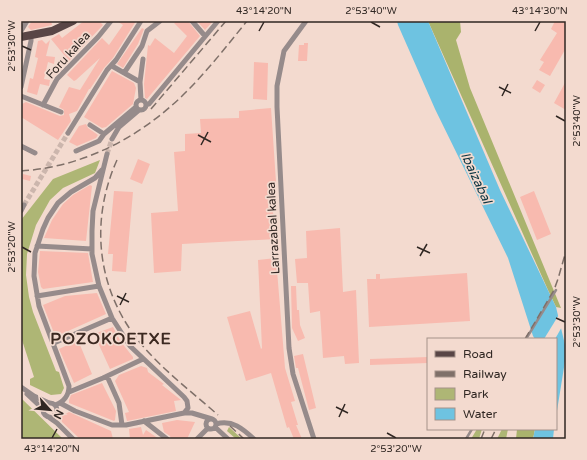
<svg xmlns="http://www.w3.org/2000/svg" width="587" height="460" viewBox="0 0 587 460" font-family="'Varela Round',sans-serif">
  <rect width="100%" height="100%" fill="#f3dacf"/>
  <path fill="#aeb675" d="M100,160L95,173L63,188L50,200L36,225L27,254L26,275L29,297L33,312L56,371L59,372L64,388L61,394L51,395L30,385V379L34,377L21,337V220L53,179Z
    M21,398L63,439H21Z
    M229,427L242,439H236L227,431Z
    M477,429H482L479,439H471Z
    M502,429H508L506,439H497Z"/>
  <path fill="#aab36d" d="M428,21H460L461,32L456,40L470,88L561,308L556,307L548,290Z
    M517,429H535L533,439H516Z"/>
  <path fill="#6ec3e1" d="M397,21H428L500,190L556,307L566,349V355L556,417V339H535L533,336L508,258L435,109L398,25Z
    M535,429H554L553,439H533Z"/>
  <path fill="#f3dacf" d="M560,313L563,325L555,339H544Z"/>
  <path fill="#f8baaf" d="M32,21H51L52,25L31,30L28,27Z
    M84,21H99L103,25L69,61L51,39L59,34L62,38Z
    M117,21H136L113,58L104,68L90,89H89L77,111L69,114L71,121L58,140L21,117L22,104L26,102L60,116L64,115V110L59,107L69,87L80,90L100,58L76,80L74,81L67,75L102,38L109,45L123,25Z
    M177,21H188L200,36L147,99L145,98L144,84L148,45L150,46L155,38L174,53L187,36L174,23Z
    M197,21H213L205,30Z
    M555,21H562L566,23V48L550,76L539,70L544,62L540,60L557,33L551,29Z
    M142,28L144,29L138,44L123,68L117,64Z
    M42,40L46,44L50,40L46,56L55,57L54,64L48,62L44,79L50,80L49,86L40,84L37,95L27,92L30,78L33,79L38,58L35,57L38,41Z
    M304,43H308L307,61H298L299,45H304Z
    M254,62L268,63L267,100L253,99Z
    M112,71L134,83L136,88L133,104L106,127L102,128L84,117Z
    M537,80L545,85L540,93L532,88Z
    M566,81V110L554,103Z
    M271,108L276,182L270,184L276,239L182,244L181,271L154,273L151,213L178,211L174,152L185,151V134L201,133L200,119L239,118V111Z
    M86,124L88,128L98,135L96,138L77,146L69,142L79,126Z
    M138,159L150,164L142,184L130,179Z
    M23,174L31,176L30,181L22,179Z
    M90,185L92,186L86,241L44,238L52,220L63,204L73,195Z
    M114,191L133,192L126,272L112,271L113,254H108Z
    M534,191L551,234L537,240L520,197Z
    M340,228L343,292L356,290L359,363L345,364L344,356L323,358L320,311L310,313L308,283H297L295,259L307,258L306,231Z
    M40,251L88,253L93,282L43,289L41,287L38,272Z
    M276,258L285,368L295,401L291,402L298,425H296L302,439H294L289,427L287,428L271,373L246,381L227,317L250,311L261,349L262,348L258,260Z
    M467,273L470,321L369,327L367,279H376V274H380V279Z
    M291,286H296L297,310H299L300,325L305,338L298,341L292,328Z
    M97,293L106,314L57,336L54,333L43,305L65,296Z
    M113,327L121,342L133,357V359L110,369L94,334Z
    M78,340L92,374L74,383L59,349Z
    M303,354L316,408L309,410L298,368H296L294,356Z
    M428,357V363L370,365V359Z
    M141,366L147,368L148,372L164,384L162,385L181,400L174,401L176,411L127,421L125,413L129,412L115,381L119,375Z
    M102,383L116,411L115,420L114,421L69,403V400L71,395Z
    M69,412L111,431L113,439H80L62,422L61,419L63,415Z
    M177,420L195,422L187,439H171L170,436L164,432L162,423Z
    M141,427L143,435L146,430L159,439H130L129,429Z"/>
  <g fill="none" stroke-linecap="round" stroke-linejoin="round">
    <path stroke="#ccb6ad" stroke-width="5" stroke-dasharray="5 2.5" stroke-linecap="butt" d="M107,154L112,139
      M24,205L68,133"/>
    <path stroke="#968b8b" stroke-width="2.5" d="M526,339L556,290
      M466,439L472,429"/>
    <path stroke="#968b8b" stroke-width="5" d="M192,21L205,36
      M306,21L284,51L277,86V107L289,348L293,374L314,439
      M21,31L27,21
      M112,66L140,82
      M124,73L142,46L147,31L160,21
      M21,87L31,41V35
      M21,96L61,112
      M136 105a5 5 0 1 1 10 0a5 5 0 1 1-10 0Z
      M141,100L140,82L143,59
      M43,105L57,79L98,37L111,21
      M146,105L149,104L218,21
      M90,125L104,134L136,107
      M68,133L107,70L116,60L141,21
      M112,139L119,127L139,110
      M21,146L35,153
      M76,151L99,141L104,134
      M107,154L93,211L92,231V254L99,286L112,318L130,346L184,397L187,401L188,408L184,413
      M21,211L24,205
      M37,246L92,249
      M37,296L99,286
      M54,343L112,318
      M107,376L119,403L122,425
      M21,387L34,396L49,403
      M69,392L103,378L143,359
      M27,394L43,409
      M60,403L75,411L112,425H126L184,413H192L212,419
      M43 410a7 7 0 1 1 14 0a7 7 0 1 1-14 0Z
      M55,405C64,402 69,395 69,386L39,306L34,276L35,253L43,229L48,218L58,203L71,192L95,178L102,170
      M47,416L57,423L73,439
      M206 424a5 5 0 1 1 10 0a5 5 0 1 1-10 0Z
      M144,421L167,439
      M216,424C232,419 243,429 254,439
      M215,427L228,439
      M197,439L208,428"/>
    <path stroke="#594646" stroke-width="8" d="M21,37L52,31L73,21"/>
    <path stroke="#7f7069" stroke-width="1.5" stroke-dasharray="8 4" stroke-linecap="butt" d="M151,109L226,21
      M117,160C89,222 97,292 142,345C163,370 193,393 218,415
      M21,171C82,167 137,139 181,97C205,74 226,47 247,21
      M525,339L554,290L558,279L566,251
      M230,426L244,439
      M481,439L485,429
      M491,439L496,429"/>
  </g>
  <path fill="none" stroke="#302723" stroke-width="1.5" d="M371,22L380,27M259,31L264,22M535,31L540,22M22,46L31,50M499,87L511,93M502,96L508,84M556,116L565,121M198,135L211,142M201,145L208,132M22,247L31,252M417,247L430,253M420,256L427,244M117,296L129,302M120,305L126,293M556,318L565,322M336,407L348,413M339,417L345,404M387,433L396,438M52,438L57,429"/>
  <g text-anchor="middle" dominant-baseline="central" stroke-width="3.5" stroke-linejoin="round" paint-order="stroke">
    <g font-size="12" fill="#302723" stroke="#f3dacf">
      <text transform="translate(68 55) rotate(-48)">Foru kalea</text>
      <text transform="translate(273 228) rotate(-93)">Larrazabal kalea</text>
    </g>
    <g font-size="13" font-style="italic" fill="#0b3441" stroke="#f3dacf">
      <text transform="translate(476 178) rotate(65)">Ibaizabal</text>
    </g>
    <g font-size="16" font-weight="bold" letter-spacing="1" fill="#3b2820" stroke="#f3dacf">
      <text x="111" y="339">POZOKOETXE</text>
    </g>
  </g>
  <rect width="587" height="460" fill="none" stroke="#f3dacf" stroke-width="44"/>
  <rect x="427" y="338" width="130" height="92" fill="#f3dacf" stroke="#a5928a"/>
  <rect x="435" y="351" width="20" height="6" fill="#594646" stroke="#a5928a"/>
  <text x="463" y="358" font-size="12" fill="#302723">Road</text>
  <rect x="435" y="371" width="20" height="6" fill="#7f7069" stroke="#a5928a"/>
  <text x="463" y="378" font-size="12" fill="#302723">Railway</text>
  <rect x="435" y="388" width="20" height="12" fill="#aeb675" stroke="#a5928a"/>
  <text x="463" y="398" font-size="12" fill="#302723">Park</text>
  <rect x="435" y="408" width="20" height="12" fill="#6ec3e1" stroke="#a5928a"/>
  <text x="463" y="418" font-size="12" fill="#302723">Water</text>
  <g transform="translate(50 410) rotate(117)" stroke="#f3dacf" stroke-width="3" paint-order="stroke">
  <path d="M0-3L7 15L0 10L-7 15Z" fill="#302723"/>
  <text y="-6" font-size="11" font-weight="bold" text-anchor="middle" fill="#302723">N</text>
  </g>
  <rect x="22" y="22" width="543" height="416" fill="none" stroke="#302723" stroke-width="1.5"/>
  <g font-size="10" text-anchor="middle" fill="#302723">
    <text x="264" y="14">43°14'20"N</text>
    <text x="371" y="14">2°53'40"W</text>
    <text x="540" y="14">43°14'30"N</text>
    <text transform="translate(11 46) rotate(-90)" y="4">2°53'30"W</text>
    <text transform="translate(576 121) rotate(-90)" y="4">2°53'40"W</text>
    <text transform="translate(11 247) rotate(-90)" y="4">2°53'20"W</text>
    <text transform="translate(576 322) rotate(-90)" y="4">2°53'30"W</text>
    <text x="52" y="452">43°14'20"N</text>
    <text x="396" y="452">2°53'20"W</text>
  </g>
</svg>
